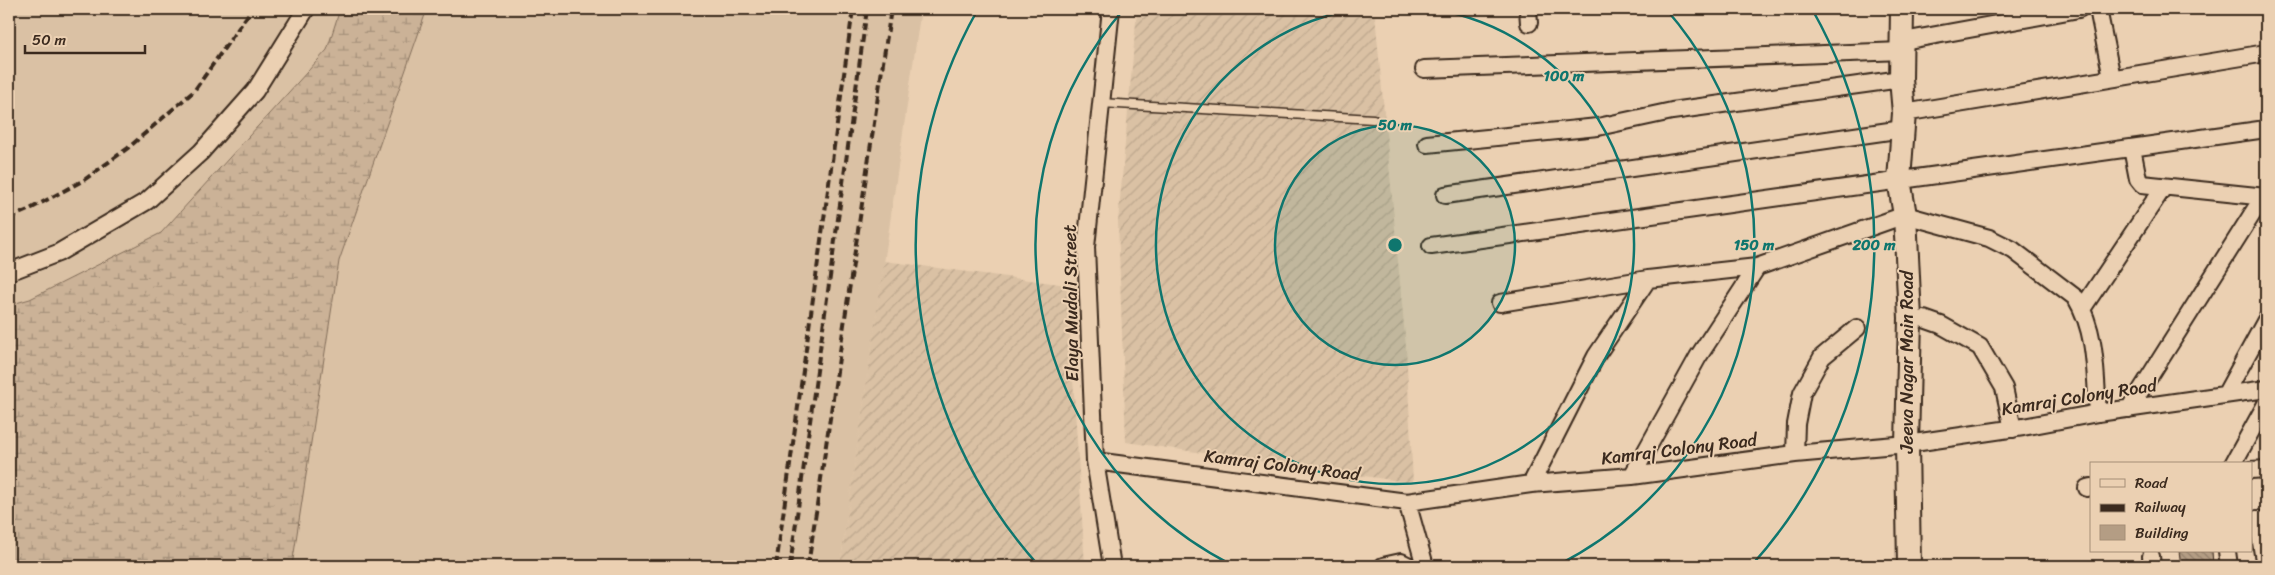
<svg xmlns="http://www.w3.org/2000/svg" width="2275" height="575" viewBox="0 0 2275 575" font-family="Sriracha,sans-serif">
  <defs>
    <pattern id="industrial-furrows" width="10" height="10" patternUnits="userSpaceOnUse" patternTransform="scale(1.25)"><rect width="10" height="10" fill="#dac1a4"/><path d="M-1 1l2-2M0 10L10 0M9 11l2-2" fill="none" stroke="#bca68d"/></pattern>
    <pattern id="wetland-marsh" width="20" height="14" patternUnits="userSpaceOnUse" patternTransform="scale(1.25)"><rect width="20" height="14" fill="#cbb297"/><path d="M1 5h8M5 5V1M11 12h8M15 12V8" fill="none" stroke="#a6917b"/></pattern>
    <pattern id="building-back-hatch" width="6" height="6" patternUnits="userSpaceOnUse" patternTransform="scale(1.25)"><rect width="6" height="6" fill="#b49d84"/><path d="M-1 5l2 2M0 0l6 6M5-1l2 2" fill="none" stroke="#94806b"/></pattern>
  </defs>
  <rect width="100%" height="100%" fill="#ebd0b2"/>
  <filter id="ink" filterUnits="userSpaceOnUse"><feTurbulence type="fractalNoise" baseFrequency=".02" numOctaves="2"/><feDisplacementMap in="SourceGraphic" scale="10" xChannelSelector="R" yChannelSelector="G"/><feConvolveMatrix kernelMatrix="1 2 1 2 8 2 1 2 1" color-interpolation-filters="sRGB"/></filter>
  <g filter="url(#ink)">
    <path fill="#dac1a4" d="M9,9H921L840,566H9Z"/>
    <path fill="url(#industrial-furrows)" d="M1137,11L1375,15L1406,347L1413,483L1126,442L1118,222Z
      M884,261L1067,285L1085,566H840Z"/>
    <path fill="url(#wetland-marsh)" stroke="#836e5a" d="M340,9H427L339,261L292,566H9V305L30,299L161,233L327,50Z"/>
    <path fill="url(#building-back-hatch)" stroke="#3b2a1e" d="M2179,551H2212L2213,565L2181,566Z"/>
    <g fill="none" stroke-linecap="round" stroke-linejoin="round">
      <defs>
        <path id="lane" d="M1101,103L1373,119"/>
        <path id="street" d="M1111,9L1086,247L1095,461L1112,566
          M1528,9L1529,23
          M2098,9L2112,78
          M1903,41L2079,9
          M1424,69L1902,51
          M1904,113L2266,53
          M1427,144L1598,127L1672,111L1901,79
          M2132,148L2138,179L2142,184L2266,197
          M1445,195L1903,129
          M1431,246L2266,129
          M9,272L58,253L147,201L201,152L255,91L306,9
          M1500,303L1648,279L1757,267L1905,215L1989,238L2013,250L2076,298C2097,333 2095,374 2098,413
          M2082,309L2163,188
          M1924,319L1941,325L1980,347L2004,388L2013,429
          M2225,395L2266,320
          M2129,409L2263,197
          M1795,454L1796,424L1802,393L1822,357L1857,328
          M1095,461L1407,502L1531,484L1632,476L1795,454L1907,444L2023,427L2098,413L2266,389
          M2233,464L2266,404
          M2251,470L2266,469
          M1632,476L1698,357L1757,267
          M1531,484L1596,356L1648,279
          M2087,488L2091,487
          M1407,502L1425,566
          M2257,519L2265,566
          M2227,551L2229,566
          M2151,556L2152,566
          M1383,566L1401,562L1409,566"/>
        <path id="secondary" d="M1902,9L1901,79L1904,113L1899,180L1905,215L1910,318L1907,444L1909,566"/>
      </defs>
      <use href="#lane" stroke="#3b2a1e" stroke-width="11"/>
      <use href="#street" stroke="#3b2a1e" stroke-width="20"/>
      <use href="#secondary" stroke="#3b2a1e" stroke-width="26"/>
      <use href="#lane" stroke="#ebd0b2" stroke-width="8"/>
      <use href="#street" stroke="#ebd0b2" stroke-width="16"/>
      <use href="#secondary" stroke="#ebd0b2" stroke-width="22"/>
      <path stroke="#3b2a1e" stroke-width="4" stroke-dasharray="8 4" stroke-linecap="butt" d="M9,218L28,210L84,180L128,148L194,91L252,9
        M776,566L853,9
        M790,566L867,9
        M808,566L891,9"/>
    </g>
  </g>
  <circle cx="1395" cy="245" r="120" fill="#0f766e" fill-opacity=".12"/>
  <g fill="none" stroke="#0f766e" stroke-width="2.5">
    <circle cx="1395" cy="245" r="120"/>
    <path d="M1432 9A239 239 0 1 1 1358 9"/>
    <path d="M1232 565A359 359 0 0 1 1124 9M1666 9A359 359 0 0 1 1558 565"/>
    <path d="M1039 566A479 479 0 0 1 978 9M1812 9A479 479 0 0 1 1751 566"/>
  </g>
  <g text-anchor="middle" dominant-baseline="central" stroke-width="4" stroke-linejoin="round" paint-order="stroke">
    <g font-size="18" fill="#3b2a1e" stroke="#ebd0b2">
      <text transform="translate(1071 303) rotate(-91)">Elaya Mudali Street</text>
      <text transform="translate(1907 362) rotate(-90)">Jeeva Nagar Main Road</text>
      <text transform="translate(2079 397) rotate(-9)">Kamraj Colony Road</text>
      <text transform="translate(1679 449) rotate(-7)">Kamraj Colony Road</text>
      <text transform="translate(1282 465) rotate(7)">Kamraj Colony Road</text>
    </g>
  </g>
  <circle cx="1395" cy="245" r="8" fill="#0f766e" stroke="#ebd0b2" stroke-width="2.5"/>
  <g font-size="15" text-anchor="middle" font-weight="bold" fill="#0f766e" stroke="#ebd0b2" stroke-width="4" stroke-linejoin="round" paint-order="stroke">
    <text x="1564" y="81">100 m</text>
    <text x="1395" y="130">50 m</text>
    <text x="1754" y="250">150 m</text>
    <text x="1874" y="250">200 m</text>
  </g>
  <rect width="2275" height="575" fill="none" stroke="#ebd0b2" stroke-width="30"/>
  <rect x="15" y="15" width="2245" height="545" fill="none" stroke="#3b2a1e" stroke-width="2" filter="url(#ink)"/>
  <rect x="2090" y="462" width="162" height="90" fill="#ebd0b2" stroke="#a58e77"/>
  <rect x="2100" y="479" width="25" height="8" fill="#ebd0b2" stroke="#a58e77"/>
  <text x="2135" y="488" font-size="15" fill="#3b2a1e">Road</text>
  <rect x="2100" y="504" width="25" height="8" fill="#3b2a1e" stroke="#a58e77"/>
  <text x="2135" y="512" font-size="15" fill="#3b2a1e">Railway</text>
  <rect x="2100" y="525" width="25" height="15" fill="#b49d84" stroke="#a58e77"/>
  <text x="2135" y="538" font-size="15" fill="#3b2a1e">Building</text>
  <path d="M25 45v8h120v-8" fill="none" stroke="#3b2a1e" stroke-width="2.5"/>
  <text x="32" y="45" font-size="15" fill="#3b2a1e" stroke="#ebd0b2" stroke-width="4" paint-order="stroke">50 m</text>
</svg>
